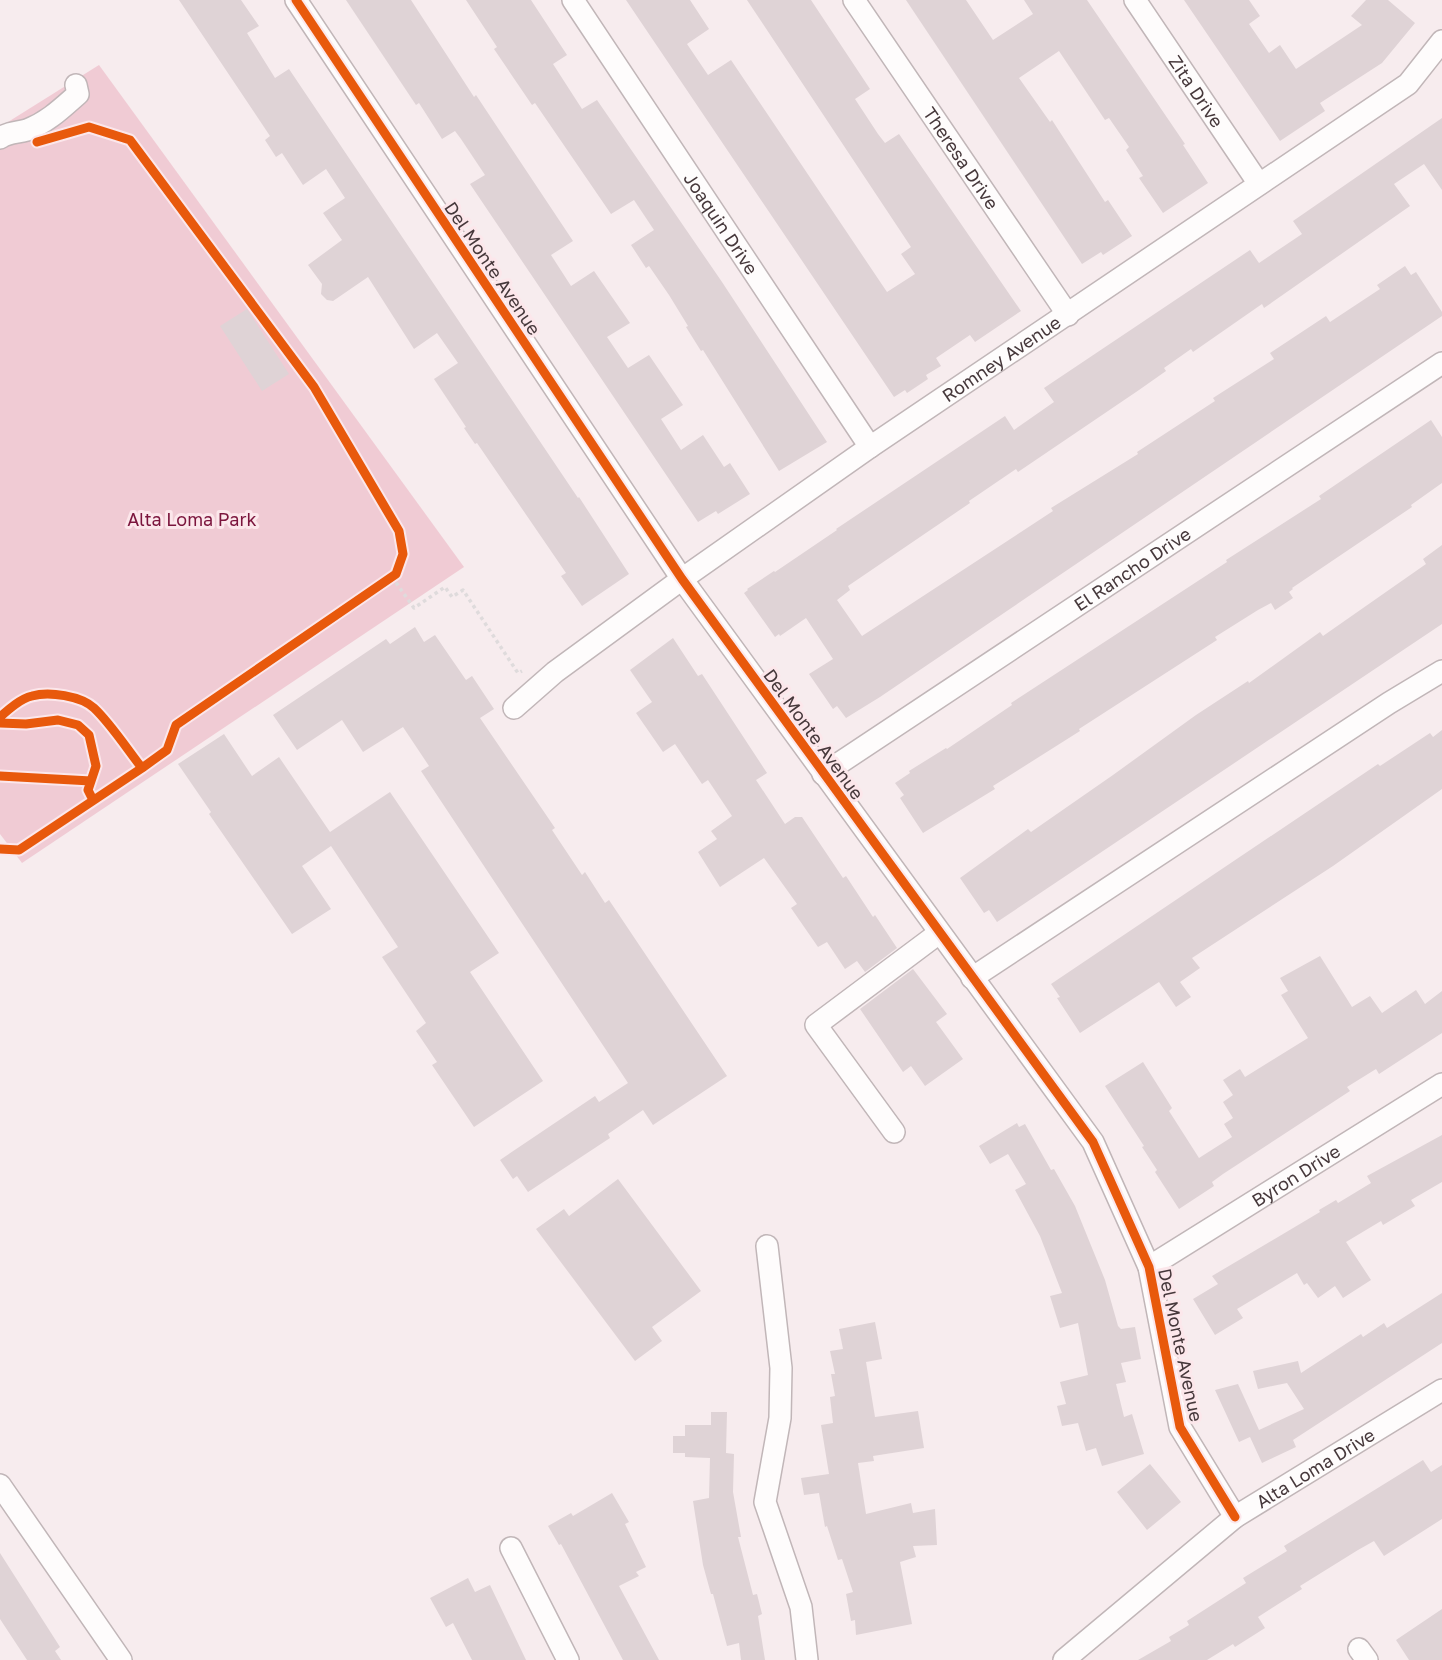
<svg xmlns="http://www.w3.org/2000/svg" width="1442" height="1660" viewBox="0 0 1442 1660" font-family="'Golos Text',sans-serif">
  <rect width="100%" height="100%" fill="#f7ecee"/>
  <path fill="#f0cbd4" d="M99,65L464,567L22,863L0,834V127Z"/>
  <path fill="#dfd3d6" d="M179,0H241L259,26L247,33L275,78L289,69L578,498L579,497L629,574L582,606L561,576L566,573L477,443L475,444L464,428L466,427L434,379L458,363L437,333L414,349L368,277L333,301L327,300L321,294L322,284L308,265L342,240L323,213L345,198L326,169L303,185L282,153L276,157L265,140L270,136Z
    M346,0H411L474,97L476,95L573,241L551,255L571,286L594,271L630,323L607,337L628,368L649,355L683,405L661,419L681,450L703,435L724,467L730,463L750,494L718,514L716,511L698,522L470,184L485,175L461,139L455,131L442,139L419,103L416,105Z
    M466,0H531L567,55L553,64L582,109L597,100L722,282L827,442L779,471L703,350L701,351L686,327L688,326L669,295L649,266L646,268L631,245L654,230L634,200L611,214L535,103L532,105L494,49L497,47Z
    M626,0H690L709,29L687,44L708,75L731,60L887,292L915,274L901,254L911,247L747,0H811L870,89L855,99L878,134L885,143L899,134L1021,311L975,342L970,335L936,358L941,366L926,375L928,379L907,393L905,390L894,397Z
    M906,0H966L993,40L1033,14L1024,0H1087L1185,144L1183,145L1208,183L1163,213L1139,178L1143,176L1126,150L1129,147L1109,118L1105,120L1059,51L1019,78L1050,122L1052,120L1105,202L1108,200L1132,236L1103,255L1101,252L1082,264Z
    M1184,0H1249L1260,16L1249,24L1269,53L1280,45L1296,69L1362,25L1351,16L1366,0H1388L1415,23L1382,63L1320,103L1325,111L1280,141Z
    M1442,118V190L1424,164L1394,184L1410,206L1264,308L1262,304L1193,352L1191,349L1164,368L1166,371L1139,390L1018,472L1016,469L969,501L970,503L848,586L850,590L837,600L862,636L1053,511L1051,508L1138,454L1137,452L1215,401L1213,398L1274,359L1270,353L1326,316L1330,322L1380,289L1377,285L1405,266L1411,275L1416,272L1442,312V316L880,697L846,718L837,706L833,709L809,674L833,659L806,618L780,636L779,634L775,637L744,593L748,590L747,589L774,571L775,572L837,530L836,529L1005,416L1014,430L1054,402L1044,388L1250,250L1259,263L1302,234L1293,221Z
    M247,309L289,374L262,391L220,326Z
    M1431,420L1442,437V483L1411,505L1412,507L1292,588L1293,589L1289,592L1293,598L1275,610L1271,603L1258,610L1215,637L1217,640L1079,729L1080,731L993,786L995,789L923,833L900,798L904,795L895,783L910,773L909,771L946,748L947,749L1012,705L1011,703L1227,562L1226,560L1321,499L1319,496Z
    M1442,545V624L997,922L989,910L984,913L960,878L1028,829L1031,832L1113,775L1196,715L1248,681L1249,683L1320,632L1323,636L1426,564L1423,559Z
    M415,627L424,642L435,635L466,680L472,676L494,709L480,718L555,828L552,830L582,875L585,872L605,903L609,900L727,1076L653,1125L643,1110L608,1134L610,1138L528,1192L517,1176L513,1179L500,1160L595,1096L599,1102L628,1083L421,771L429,766L403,727L363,752L342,720L297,750L273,715L386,639L390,644Z
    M673,638L698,676L702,674L767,773L756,780L785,824L795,817H802L843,878L846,876L873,917L875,915L897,948L865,972L857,961L845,969L827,942L818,947L791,908L797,904L764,858L720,887L698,852L717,839L711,831L732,816L708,780L702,784L675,744L663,752L636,713L652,702L630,670Z
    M1442,730V789L1333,866L1192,958L1200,968L1180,982L1191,997L1176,1007L1159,982L1080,1033L1057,998L1060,997L1051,984L1378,764L1380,766L1430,733L1433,737Z
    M224,734L252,776L279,757L330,832L390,792L499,953L470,972L543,1081L474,1127L432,1065L437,1062L416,1031L426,1023L382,957L398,947L331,846L302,866L331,909L292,934L209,814L211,812L178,764Z
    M1320,956L1352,1007L1370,996L1382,1013L1416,990L1425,1004L1442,991V1033L1379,1074L1376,1069L1347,1087L1350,1091L1223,1174L1212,1182L1214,1186L1179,1209L1155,1172L1157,1170L1142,1147L1144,1146L1105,1086L1143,1062L1172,1108L1169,1111L1199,1158L1232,1137L1224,1124L1233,1118L1223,1102L1233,1095L1223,1080L1240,1069L1245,1077L1308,1038L1281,995L1288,991L1280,978Z
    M913,969L947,1014L936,1022L963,1059L925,1086L911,1066L903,1072L860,1009Z
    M1017,1123L1019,1127L1025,1124L1051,1170L1054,1169L1075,1206L1105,1280L1118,1326L1121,1329L1135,1327L1141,1359L1121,1363L1126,1382L1116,1384L1124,1417L1132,1414L1144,1454L1102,1466L1096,1448L1086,1451L1078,1423L1062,1426L1057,1406L1066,1404L1060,1382L1088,1375L1078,1323L1060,1328L1050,1296L1062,1293L1040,1236L1015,1190L1026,1184L1008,1154L990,1164L979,1146Z
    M1442,1135V1182L1411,1200L1415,1206L1383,1225L1381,1221L1346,1242L1371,1280L1343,1298L1335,1286L1318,1298L1307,1283L1304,1285L1297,1273L1237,1309L1243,1318L1215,1335L1193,1299L1218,1284L1212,1276L1320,1212L1319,1210L1336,1200L1338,1203L1371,1183L1367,1176Z
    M618,1179L701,1291L652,1327L662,1341L635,1361L536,1229L564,1209L569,1216Z
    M1442,1293V1343L1293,1440L1296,1447L1262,1463L1250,1437L1239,1442L1215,1390L1238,1384L1259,1430L1304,1409L1287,1383L1258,1389L1253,1371L1298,1361L1301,1373L1361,1334L1363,1337L1384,1323L1387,1328Z
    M875,1322L882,1359L866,1362L875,1417L918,1411L924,1448L873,1456L874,1461L858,1463L866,1514L911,1503L913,1513L935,1509L937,1545L913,1546L916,1557L900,1562L912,1624L856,1635L855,1620L851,1621L846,1594L853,1592L842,1559L838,1560L827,1526L825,1527L819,1493L804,1495L801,1478L829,1474L821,1425L833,1423L830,1397L835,1396L831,1374H835L830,1351L843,1349L839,1329Z
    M711,1412H727L726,1453L734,1454L733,1492L741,1537H738L753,1595L757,1594L762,1614L758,1616L765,1660H741L739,1643L727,1646L713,1594H711L703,1565L693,1501L709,1498L710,1458L685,1457V1453H673V1436H685V1425H711Z
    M1423,1460L1431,1472L1442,1465V1519L1384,1556L1374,1541L1358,1550L1300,1586L1302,1589L1258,1617L1265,1628L1235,1647L1233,1644L1207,1660H1138L1171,1641L1169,1637L1189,1625L1187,1621L1246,1583L1243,1578L1287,1551L1284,1546Z
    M1150,1464L1181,1502L1147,1530L1117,1492Z
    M612,1493L629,1522L625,1524L646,1567L636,1572L639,1576L619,1586L659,1660H623L561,1544L559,1545L548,1526L571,1513L573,1516Z
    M0,1553L60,1647L55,1651L61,1660H27L0,1619Z
    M468,1578L475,1592L490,1585L526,1660H472L453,1623L446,1627L430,1598Z
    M1442,1609V1660H1409L1396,1640Z"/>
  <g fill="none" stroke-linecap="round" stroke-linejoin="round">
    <defs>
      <g id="minor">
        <path d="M296,0L682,579L1093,1142L1149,1267L1180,1427L1235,1517"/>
        <path id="s1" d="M573,0L870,447"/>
        <path id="s2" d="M854,0L1068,315"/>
        <path id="s3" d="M1135,0L1259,184"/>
        <path d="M0,138C8,132 18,133 27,130C48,122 62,108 78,94L76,85"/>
        <path id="s4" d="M514,708L555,672L682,579L870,447L1408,84L1442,41"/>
        <path id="s5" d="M823,774L1442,363"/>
        <path d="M972,978L1389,703L1442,671"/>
        <path d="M894,1132L816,1025L939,933"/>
        <path d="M767,1246L781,1368L780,1418L765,1502L801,1607L807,1660"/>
        <path id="s6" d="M1149,1267L1442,1084"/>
        <path d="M0,1485L121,1660"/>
        <path d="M511,1548L568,1660"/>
        <path d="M1359,1649L1367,1660"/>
        <path id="s7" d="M1064,1660L1235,1517L1442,1390"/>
      </g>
    </defs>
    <use href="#minor" stroke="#c1b6b8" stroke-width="24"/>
    <path stroke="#dfdbdc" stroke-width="3.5" stroke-dasharray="3.5 3.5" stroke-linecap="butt" d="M392,577L414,608L445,587L452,597L463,590L518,673L522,671"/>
    <use href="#minor" stroke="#fefcfc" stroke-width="21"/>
    <defs>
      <path id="cycleway" d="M296,0L682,579L1093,1142L1149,1267L1180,1427L1235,1517
        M37,142L89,127L130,140L314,387L399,531L403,554L396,574L176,725L167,750L142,768
        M0,717C9,709 20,699 32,696C49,691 81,696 94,708C111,724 127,749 142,768L19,850L0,849
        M0,723L26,724L58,720L78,725L89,735L96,766L88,790L93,800
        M0,776L91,781"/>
    </defs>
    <use href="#cycleway" stroke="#fce7eb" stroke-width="13"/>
    <use href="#cycleway" stroke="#e8590c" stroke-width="9"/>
  </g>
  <g text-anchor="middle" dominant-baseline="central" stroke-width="6" stroke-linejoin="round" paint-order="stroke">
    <g font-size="18" fill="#46383b" stroke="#fce7eb">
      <text stroke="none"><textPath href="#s3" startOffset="110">Zita Drive</textPath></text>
      <text stroke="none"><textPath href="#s2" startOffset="191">Theresa Drive</textPath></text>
      <text stroke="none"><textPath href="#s1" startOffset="268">Joaquin Drive</textPath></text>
      <text transform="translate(493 268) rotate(56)">Del Monte Avenue</text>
      <text stroke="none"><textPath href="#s4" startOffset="600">Romney Avenue</textPath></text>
      <text stroke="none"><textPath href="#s5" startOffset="371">El Rancho Drive</textPath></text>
      <text transform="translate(814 734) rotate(54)">Del Monte Avenue</text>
      <text stroke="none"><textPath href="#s6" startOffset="173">Byron Drive</textPath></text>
      <text transform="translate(1181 1345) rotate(78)">Del Monte Avenue</text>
      <text stroke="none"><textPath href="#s7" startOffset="317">Alta Loma Drive</textPath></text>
    </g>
    <g font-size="18" fill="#7b153d" stroke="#fce7eb">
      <text x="192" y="519">Alta Loma Park</text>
    </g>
  </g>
</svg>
